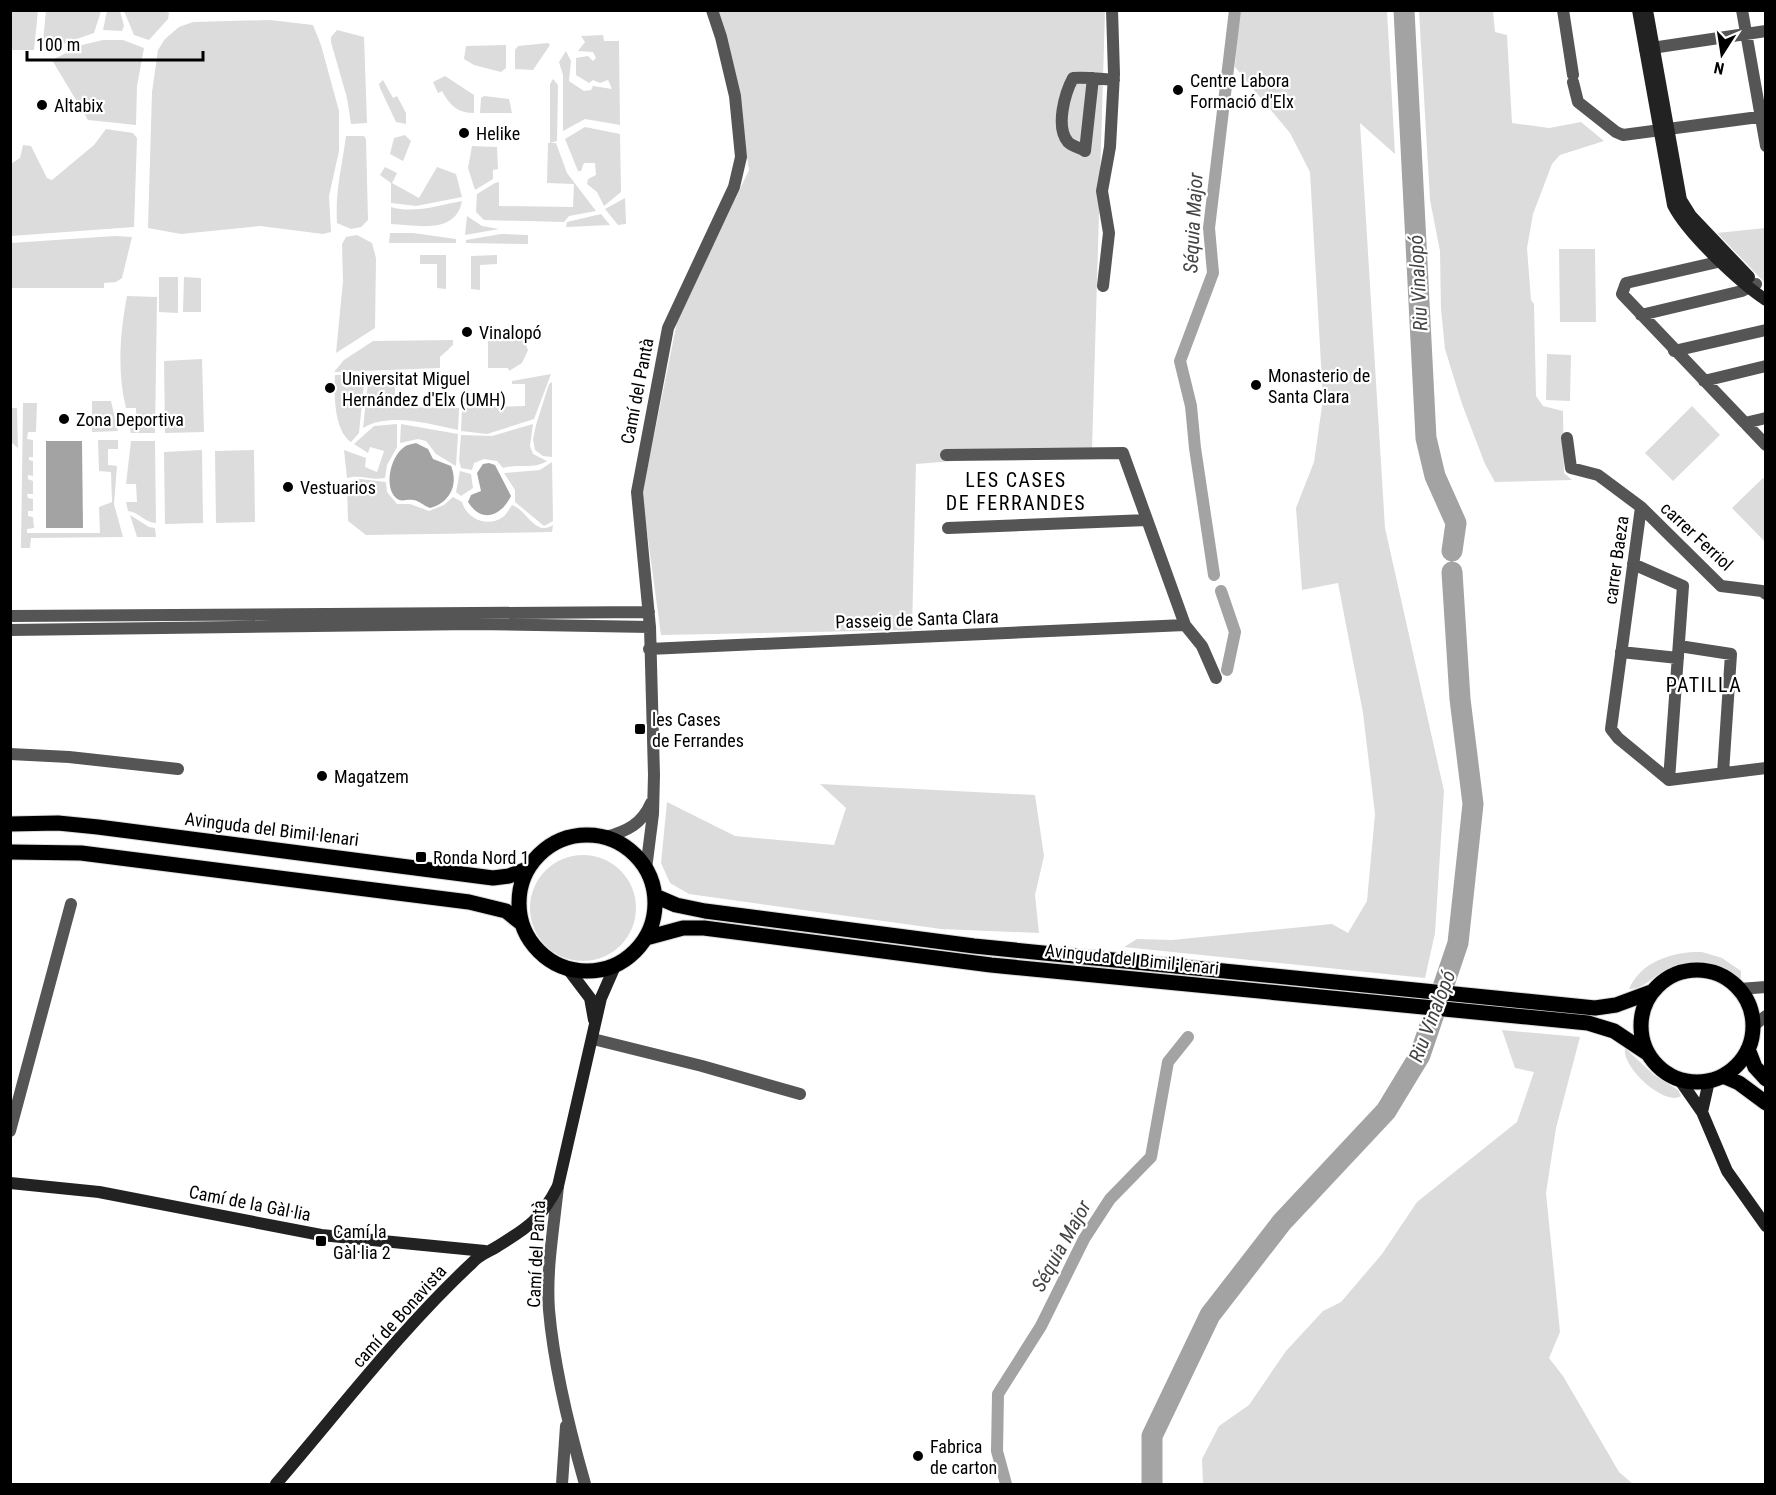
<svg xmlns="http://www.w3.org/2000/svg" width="1776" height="1495" viewBox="0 0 1776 1495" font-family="'Roboto Condensed',sans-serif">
  <rect width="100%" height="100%" fill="#fff"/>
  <path fill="#dcdcdc" d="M10,11H38L34,50H11Z
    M46,11V10L101,11L94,33L42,51Z
    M107,11H120L124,26L122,31L103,30Z
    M164,11L169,13L168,19L149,40L134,35L124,11Z
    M710,11H1105L1092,450L916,464L912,630L661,635L642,495L677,322L749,170L737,88Z
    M1239,11H1387L1395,154L1360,123L1385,528L1444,791L1435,933L1425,978L1124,947L1137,939L1172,940L1332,924L1348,933L1367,901L1375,814L1363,713L1338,583L1302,590L1296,508L1314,462L1323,399L1310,172L1290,133L1235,67Z
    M1419,11H1493L1495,32L1507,35L1512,123L1549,128L1581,122L1604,141L1560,155L1552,164L1533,214L1527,248L1531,300L1534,304L1536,396L1543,406L1563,411L1564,473L1572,480L1495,482L1485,464L1462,404L1445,349L1441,309L1440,251L1430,200Z
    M270,20L313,25L321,45L339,111V151L329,196L331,232L323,234L260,226L181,234L148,228L152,92L158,50L165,39L179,27L193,22Z
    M337,30L364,37L367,123L351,124L347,98L331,42V37Z
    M603,35L604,41H619L620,125L585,119L563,131V75L559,62L566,51L571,61L569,81L584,91L591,90L593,86L612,89L608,80L600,83L593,80L589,83L576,75V58L588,56L593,61L596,58L593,52L578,51L585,42L581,36Z
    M103,40H123L144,48L137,86L136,125L88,120L52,60L82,45Z
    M548,43L550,45L533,70L515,69V50L518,46Z
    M506,45V68L501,72L474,65L464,59L466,46Z
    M445,76L474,95V113C458,113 450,106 442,91L438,93L433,82Z
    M553,79L558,85L557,141L550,143V84Z
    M383,80L393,98L397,96L406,113V124L396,122L380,88L379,84Z
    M484,96L509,99L512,113H480L481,98Z
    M585,127L620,134L621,192L604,206L597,192L587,184L588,179L596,175L595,163H584L581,171H578L565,139Z
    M106,129L133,133L137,138L134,227L11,236L12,163L20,158L23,145L31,146L47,178L52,180L94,145Z
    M405,135L411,141L403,161L390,154L394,138Z
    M346,136H364L366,139L368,220L361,227L351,229L337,223C335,191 342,167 346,136Z
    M548,143H556L567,173L596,211L569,216L564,222L484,220L476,212L477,194L495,183L499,182V206L573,207L574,184L547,183Z
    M472,146L497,147L498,169L493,170V179L475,190L468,168Z
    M385,167L397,173L392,183L419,198L437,167L456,174L462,197L416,206L391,203V183L380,175Z
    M625,198L626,224L618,225L605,209Z
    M462,201C456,235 416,225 391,224V207C414,214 439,205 462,201Z
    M601,214L610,225L566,227L567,222Z
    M467,216L482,226L499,229L465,235Z
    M1765,228H1766L1765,283L1717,233Z
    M390,233H413L456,239V243H389Z
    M501,234L528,235V244L466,243V240Z
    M357,235L372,243L376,258L375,328L336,353L343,281L342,244L346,237Z
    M115,236L132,237L122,278L116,282L104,283V288H11V243Z
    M1559,249H1595L1596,322H1560Z
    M420,255H446V289L437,288V264H420Z
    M497,255V264L480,265V290L471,289V256Z
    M159,277H178V313L159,312Z
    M184,277L201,278V312H183Z
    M127,296L157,297L155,433H131L129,425H136V408H126C117,373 120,332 127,296Z
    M453,340V345L440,357V368L334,372L344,360L373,341Z
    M524,340L528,350L522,363L509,371L508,368H488V341Z
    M1547,354L1571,355L1570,401L1546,400Z
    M202,359L204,432L165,433L164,361Z
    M365,374L359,433L351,442C334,430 334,395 335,375Z
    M369,374H400L401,383L395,384V407L459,408L458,430C429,424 390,412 363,428Z
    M551,374L534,419L487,434L461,431L462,408L525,406V384H512V381Z
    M552,382V457L543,456L535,450L533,439L536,425L549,384Z
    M92,401H111L118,431L92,432Z
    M23,403H37L36,432H28L27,439L33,440V457H29V460L33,461V476L28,475V479L33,481V494H27L28,498L33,499V511H28V516L33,517L34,528L27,529V533H100L99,507L112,502L111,472L99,471L98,440H118V449H108V465L117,466L114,504L123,537L31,538L30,548H21Z
    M1692,406L1720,435L1673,481L1645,453Z
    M11,408H17L18,448L11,442Z
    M397,424V447L387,465L385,478C371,481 361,474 347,478L344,450L366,458L365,467L377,472L384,451L370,447L368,453L354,444L374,426Z
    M401,424L458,434L456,466L436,454L426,441L418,439L400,443Z
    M533,424L530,446L533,454L547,461C533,470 519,463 503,468L497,461L484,459L474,463L472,470L461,468L459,460L461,435L492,436Z
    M131,441H155L156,523C145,523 139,512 128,511L126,502H137L136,484H126Z
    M202,450L203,523L165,524L164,452Z
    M254,450L255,522L216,523L215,451Z
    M552,462L553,521L544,526L515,502V490L504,473L540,470Z
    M460,471L471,474L473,488L461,496L456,492Z
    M1763,478L1766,480L1765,542L1732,508Z
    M360,479L386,482L387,492L397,504H410L429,511L444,505L453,497L462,502C467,519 487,528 503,517C507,514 509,509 512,505C527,510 535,537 553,525L552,532L366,535L348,521L347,483Z
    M130,515L149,527L155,528L156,537H137Z
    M820,784L1035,795L1044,856L1035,895L1039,933L941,929L689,894L670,883L661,863L667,802L735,836L834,845L846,808Z
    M530 908a53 53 0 1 1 106 0a53 53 0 1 1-106 0Z
    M1702,952L1722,958L1741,971V979C1717,962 1688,956 1662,972C1652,978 1641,990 1629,989C1641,961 1674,951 1702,952Z
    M1502,1030L1580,1037L1556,1128L1546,1193L1560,1332L1549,1358L1563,1376L1619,1472L1633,1484H1203L1202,1459L1219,1426L1249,1405L1286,1351L1323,1311L1341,1302L1382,1254L1417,1202L1517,1122L1534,1072L1515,1068Z
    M1625,1048L1654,1075L1678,1090L1681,1096C1665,1107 1621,1067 1625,1048Z"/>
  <path fill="#a3a3a3" d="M46,441H82L83,528H46Z
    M416,443L428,449L433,459L451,466C459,485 449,503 430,508C424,506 418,500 413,500C405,499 401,503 395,497C384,485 391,457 403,448C406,445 412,444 416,443Z
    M489,463L495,465L511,496C501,516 482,524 468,502L471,495L481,491L477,473L483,464Z"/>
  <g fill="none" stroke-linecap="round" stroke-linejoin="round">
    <path stroke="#a3a3a3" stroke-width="12" d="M1214,575L1195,448L1191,406L1180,361L1213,273L1209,228L1235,10
      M1221,591L1235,632L1227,670
      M1006,1484L997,1451L998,1394L1041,1326L1084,1239L1110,1199L1151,1157L1168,1062L1188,1037"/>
    <path stroke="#a3a3a3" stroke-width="21" d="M1404,10L1426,438L1435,476L1456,523L1452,551
      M1152,1484V1436L1210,1315L1282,1222L1386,1111L1420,1055L1458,943L1473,804L1460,699L1452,572"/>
    <defs>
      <path id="primary" d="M10,824L58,823L98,827L493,878L509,876L527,869
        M519 903a68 68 0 1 1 136 0a68 68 0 1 1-136 0Z
        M10,852L81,853L469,902L506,911L521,923
        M655,896L676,905L705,911L974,946L1595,1008L1616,1005L1651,992
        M646,938L683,928H704L991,965L1588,1023L1614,1031L1647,1053
        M1641 1026a56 56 0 1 1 112 0a56 56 0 1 1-112 0Z
        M1748,1049L1755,1067L1766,1079
        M1723,1076L1739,1083L1766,1103"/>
    </defs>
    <use href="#primary" stroke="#dbdbdb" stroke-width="17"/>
    <path stroke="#555" stroke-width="12" d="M1563,10L1573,75
      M1742,10L1766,146
      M1645,49L1766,31
      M1093,78L1085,151C1080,148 1072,146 1068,142C1055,127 1065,93 1073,78C1087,77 1100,79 1114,80
      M1573,82L1578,102L1616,132L1623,135L1766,116
      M1722,261L1626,283L1622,294L1766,445
      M1103,286L1109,233L1102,191L1110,147L1114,74L1112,10
      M1641,315L1742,291L1756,284
      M1674,351L1766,330
      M1704,381L1766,366
      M1745,423L1766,418
      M1567,438L1571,468L1598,475L1641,507L1611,729L1618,738L1669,780
      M946,455L1123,453L1185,625L1202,646L1216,678
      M1641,507L1721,586L1762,591L1766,594
      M948,528L1147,520
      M1633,564L1683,586L1669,780
      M10,616L649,612
      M10,630L474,624L650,627
      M1679,646L1731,654L1723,773
      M649,649L1185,625
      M1621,652L1678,658
      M10,754L69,757L178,769
      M1669,780L1766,768
      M606,837C627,831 642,824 651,803
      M646,869L653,814L654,775L650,627L637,492L668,328L734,187L741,157L735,96L721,37L712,10
      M1739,989L1766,987
      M1753,1026L1766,1016
      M593,1039L702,1066L800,1094
      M10,1131L71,904
      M558,1186C554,1227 546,1269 549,1310C554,1368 569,1428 585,1484
      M562,1484L566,1426"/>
    <path stroke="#222" stroke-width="12" d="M1638,10L1673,205C1687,233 1739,282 1766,300
      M1647,10L1681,200L1691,216L1749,277
      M568,969L590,998L594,1020
      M1679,1079L1702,1112L1727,1171L1766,1226
      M1702,1112L1709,1081
      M10,1183L99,1192L321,1235L485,1251
      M276,1484C339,1411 401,1329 472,1263C480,1254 489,1252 498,1246C529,1227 541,1219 558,1186L601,998L615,966"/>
    <use href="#primary" stroke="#000" stroke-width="15"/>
  </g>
  <g fill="#000" stroke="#fff" stroke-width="2">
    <circle cx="1178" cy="90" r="6"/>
    <circle cx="42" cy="105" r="6"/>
    <circle cx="464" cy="133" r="6"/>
    <circle cx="467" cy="332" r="6"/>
    <circle cx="1256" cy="385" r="6"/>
    <circle cx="330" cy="388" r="6"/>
    <circle cx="64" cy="419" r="6"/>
    <circle cx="288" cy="487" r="6"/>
    <rect x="634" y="723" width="12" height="12" rx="3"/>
    <circle cx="322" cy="776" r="6"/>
    <rect x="415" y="851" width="12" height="12" rx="3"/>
    <rect x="315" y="1235" width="12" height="12" rx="3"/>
    <circle cx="918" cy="1456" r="6"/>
  </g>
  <g text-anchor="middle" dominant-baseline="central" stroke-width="4.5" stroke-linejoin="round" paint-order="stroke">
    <g font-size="18" fill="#000" stroke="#fff" text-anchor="start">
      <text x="1190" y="80">Centre Labora<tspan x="1190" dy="21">Formació d'Elx</tspan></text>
      <text x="54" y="105">Altabix</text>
      <text x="476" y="133">Helike</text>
      <text x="479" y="332">Vinalopó</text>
      <text x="1268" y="375">Monasterio de<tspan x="1268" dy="21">Santa Clara</tspan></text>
      <text x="342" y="378">Universitat Miguel<tspan x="342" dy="21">Hernández d'Elx (UMH)</tspan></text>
      <text x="76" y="419">Zona Deportiva</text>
      <text x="300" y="487">Vestuarios</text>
      <text x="652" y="719">les Cases<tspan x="652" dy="21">de Ferrandes</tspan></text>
      <text x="334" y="776">Magatzem</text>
      <text x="433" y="857">Ronda Nord 1</text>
      <text x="333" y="1231">Camí la<tspan x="333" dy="21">Gàl·lia 2</tspan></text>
      <text x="930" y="1446">Fabrica<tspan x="930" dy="21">de carton</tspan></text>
    </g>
    <g font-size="18" fill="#000" stroke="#fff">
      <text transform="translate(637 391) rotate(-79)">Camí del Pantà</text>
      <text transform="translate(1697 536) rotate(43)">carrer Ferriol</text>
      <text transform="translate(1616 560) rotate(-82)">carrer Baeza</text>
      <text transform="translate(917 619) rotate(-2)">Passeig de Santa Clara</text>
      <text transform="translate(272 829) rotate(7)">Avinguda del Bimil·lenari</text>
      <text transform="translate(1132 959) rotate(6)">Avinguda del Bimil·lenari</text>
      <text transform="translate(250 1203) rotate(11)">Camí de la Gàl·lia</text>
      <text transform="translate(536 1254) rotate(-87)">Camí del Pantà</text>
      <text transform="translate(399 1316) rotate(-48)">camí de Bonavista</text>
    </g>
    <g font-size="20" font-style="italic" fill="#444" stroke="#fff">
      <text transform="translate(1193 223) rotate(-87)">Séquia Major</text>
      <text transform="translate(1418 283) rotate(-93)">Riu Vinalopó</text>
      <text transform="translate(1432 1016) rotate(-69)">Riu Vinalopó</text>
      <text transform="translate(1061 1246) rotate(-61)">Séquia Major</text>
    </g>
    <g font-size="20" letter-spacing="1.5" fill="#000" stroke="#fff">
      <text x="1016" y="480">LES CASES<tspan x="1016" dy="23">DE FERRANDES</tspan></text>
      <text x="1704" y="685">PATILLA</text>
    </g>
  </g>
  <rect width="1776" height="1495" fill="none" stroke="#000000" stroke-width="24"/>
  <g transform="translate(1722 54) rotate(192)" stroke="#ffffff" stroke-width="4.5" paint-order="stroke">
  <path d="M0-4.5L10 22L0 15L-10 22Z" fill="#000000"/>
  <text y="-9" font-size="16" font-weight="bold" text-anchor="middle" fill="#000000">N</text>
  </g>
  <path d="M27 51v9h176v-9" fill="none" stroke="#000000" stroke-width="3"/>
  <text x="36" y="51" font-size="18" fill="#000000" stroke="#ffffff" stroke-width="4.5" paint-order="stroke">100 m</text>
</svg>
